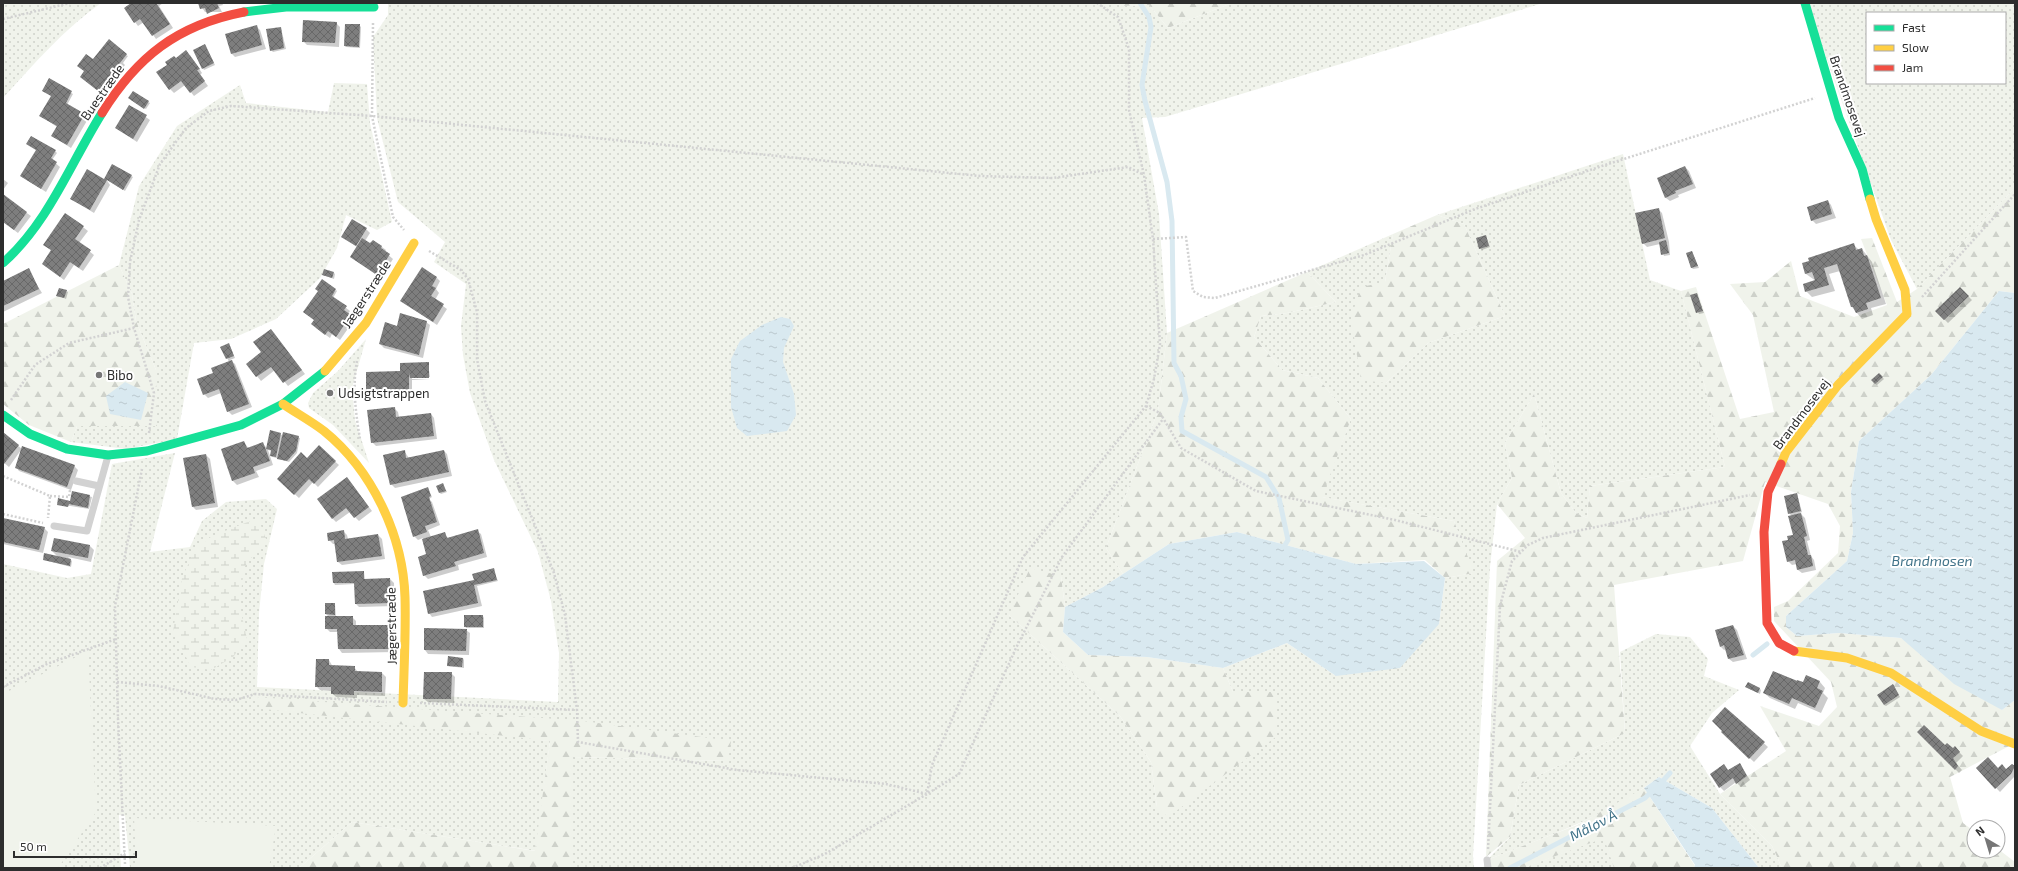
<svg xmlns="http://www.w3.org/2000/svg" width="2018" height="871" viewBox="0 0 2018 871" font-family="'Exo 2',sans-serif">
  <defs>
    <pattern id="grass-dots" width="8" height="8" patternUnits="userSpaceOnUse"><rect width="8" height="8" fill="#f0f3eb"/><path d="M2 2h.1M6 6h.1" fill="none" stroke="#ced1ca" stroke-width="1.8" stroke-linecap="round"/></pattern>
    <pattern id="forest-firs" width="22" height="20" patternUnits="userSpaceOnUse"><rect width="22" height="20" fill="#f0f3eb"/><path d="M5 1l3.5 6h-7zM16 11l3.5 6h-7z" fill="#ced1ca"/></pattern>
    <pattern id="wetland-marsh" width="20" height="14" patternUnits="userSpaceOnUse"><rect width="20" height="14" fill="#f0f3eb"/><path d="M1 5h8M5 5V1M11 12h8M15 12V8" fill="none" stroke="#ced1ca"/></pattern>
    <pattern id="water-ripples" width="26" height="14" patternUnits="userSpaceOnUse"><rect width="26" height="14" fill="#d9e9f0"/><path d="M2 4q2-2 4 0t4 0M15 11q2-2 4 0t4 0" fill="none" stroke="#bbc8ce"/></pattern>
    <pattern id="building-cross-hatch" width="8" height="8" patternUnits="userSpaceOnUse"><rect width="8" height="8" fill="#7e7e7e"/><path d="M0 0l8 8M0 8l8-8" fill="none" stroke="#686868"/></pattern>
  </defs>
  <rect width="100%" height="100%" fill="#fff"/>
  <path fill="url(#grass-dots)" fill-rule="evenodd" d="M3,3H101C64,29 33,65 3,98Z
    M388,3H1115L1121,6L1149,5L1168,28L1232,3H1543L1165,117L1142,118L1159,214L1167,333L1158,411L1106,548L1123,574L1103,587L1065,607L1061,576L1009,615L1120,716L1151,762L1157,807L1233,692L1223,668L1287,643L1336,676L1439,624L1445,578L1473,573L1454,521L1321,497L1351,419L1318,378L1282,370L1254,337L1261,316L1287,313L1336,302L1307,272L1393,234L1385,282L1386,383L1428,343L1505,316L1464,224L1437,215L1623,154L1650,280L1681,291L1725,467L1590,486L1587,518L1576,513L1561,493L1534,394L1505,443L1512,478L1497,504L1490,567L1473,856L1474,868H573V757L728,761L265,709L550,741L536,851L352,822L299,868H130L125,816L119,815L121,868H3V564L67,578L91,574L112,464L175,453L150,552L190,547L202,521L226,502L266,499L277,509L264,564L259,613L257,687L558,702L559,653L551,601L538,552L494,460L470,393L463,355L461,326L466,284L434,262L445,242L398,202L377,118L373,37L388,15Z
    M1807,3H2015V188L1917,289L1891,240ZM1867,13H2005V83H1867Z
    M334,83L367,84L370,123L392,222L377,230L346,215L337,248L320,278L276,319L231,339L194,343L177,439L126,449L71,442L77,426L156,370L136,321L132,294L119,265L139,186L177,126L240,85L246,103L328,112Z
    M366,339L352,388L355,420L369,463L333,425L309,408L308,403L313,393L338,371Z
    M1656,634L1690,637L1708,659L1704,676L1739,690L1712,713L1690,746L1720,794L1772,846L1782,868H1759L1712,808L1659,777C1608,816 1546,837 1487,860L1510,837L1519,785L1625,733L1620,652Z
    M1605,837L1614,868H1523Z"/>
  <path fill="url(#forest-firs)" d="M1115,3H1232L1168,28L1149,5L1121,6Z
    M2015,188V293L1999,291L1931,375L1859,441L1851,492L1853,533L1847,561L1786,616V627L1797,636L1839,633L1901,638L2002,710L2015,700V743L1950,777L1963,823L1974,831V851H1998V849L2015,862V868H1782L1772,846L1720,794L1786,751L1760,706L1819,726L1837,707L1831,682L1774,621V607L1788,601L1838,553L1840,526L1828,504L1765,482L1743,561L1614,585L1625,733L1519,785L1510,837L1486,857L1497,561L1525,538L1497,504L1512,478L1505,443L1534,394L1561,493L1576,513L1587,518L1590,486L1725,467L1681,291L1696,287L1740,419L1774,412L1753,315L1730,284L1765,282L1791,261L1800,296L1854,317L1887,305L1861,239L1872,238L1897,302L1917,289Z
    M1437,215L1464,224L1505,316L1428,343L1386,383L1361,380L1351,318L1361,287L1385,282L1393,234Z
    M119,265L132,294L136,321L156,370L157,426H77L71,442L29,425L3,404V324Z
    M1307,272L1336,302L1287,313L1261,316L1254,337L1282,370L1318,378L1351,419L1322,497L1454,521L1474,573L1445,578L1425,560L1356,564L1237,532L1169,544L1123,574L1106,548L1158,411L1167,333Z
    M1030,568L1061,576L1065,607L1063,632L1088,655L1147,657L1223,668L1233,692H1277V736L1168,817L1157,807L1151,762L1120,716L1009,615Z
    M256,697L583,721L731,741L728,761L573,757V868H299L352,822L535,851L550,741L264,709Z
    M1644,788L1695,866L1694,868H1614L1604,838L1523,868H1483L1487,860L1577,825Z"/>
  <path fill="url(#wetland-marsh)" d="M258,518L266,539L245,566L239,603L247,639L233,657L211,670L191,667L173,631L182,578L195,549L212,536Z"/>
  <path fill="#f0f3eb" d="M88,651L96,812L58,868H3V694Z
    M134,818L276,826L269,868H137Z"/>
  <path fill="url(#water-ripples)" d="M1999,291L2015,293V700L2002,710L1954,684L1901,638L1839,633L1797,636L1786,627V616L1847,561L1853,533L1851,492L1859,441L1931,375Z
    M781,317L790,319L794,326L784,348L783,362L794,394L796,415L787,431L747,436L737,428L731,407V359L740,341L762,325Z
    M125,382L148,393L141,420L110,414L106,396Z
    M1237,532L1356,564L1424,561L1445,578L1439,624L1400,668L1336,676L1287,643L1223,668L1147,657L1088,655L1063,632L1065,607L1103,587L1169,544Z
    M1659,777L1712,808L1759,868H1694L1695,865L1644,788Z"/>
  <path fill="#0003" d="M133,3H163L159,6L173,28L156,39L144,22L138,26L135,22Z
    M199,3H222L223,5L219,6L222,12H205Z
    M336,23L340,27L339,47L307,45L303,41Z
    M359,25L361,27L360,48L346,47L345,46Z
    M257,27L260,30L266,49L235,57L231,53Z
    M281,28L286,49L273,52L271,50Z
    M206,47L215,65L204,70L203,68Z
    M126,55L128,56L123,63L125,65L102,94L85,80L93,61Z
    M190,55L202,73L200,75L208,86L194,96L185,85L174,93L170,89L168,65L176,59Z
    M50,79L73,94L67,105L88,119L71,148L52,136L57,127L41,116L52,96Z
    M131,100L148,102L150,103L146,109Z
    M130,106L150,120L137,142L116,128Z
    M55,151L57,153L52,160L60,167L46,192L21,176Z
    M113,165L133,177L125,191L106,179L110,185L94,213L71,199L87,170L104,180Z
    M1685,167L1689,171L1696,188L1678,195L1679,197L1670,201L1666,198L1658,179Z
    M3,179L8,183L3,190Z
    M3,196L31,216L18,233L3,222Z
    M1828,201L1831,205L1836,218L1816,224L1812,220Z
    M1658,209L1662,213L1669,242L1670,255L1664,256L1660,244L1647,247L1643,243Z
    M66,214L88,231L79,243L94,255L83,271L74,265L64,280L43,264L52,251L44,245Z
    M366,229L370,233L365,241L371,244L373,241L382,247L386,250L385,252L393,259L381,278L351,257L357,247L342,237Z
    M1486,236L1490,247L1482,250L1480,248Z
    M1853,244L1859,250L1862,249L1872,262L1886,304L1871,308L1873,315L1862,319L1852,307L1840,271L1829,274L1835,291L1812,297L1806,291L1816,281L1806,274L1803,264Z
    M1692,252L1699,268L1693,269L1692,268Z
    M28,270L42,293L3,312V282Z
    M334,273L335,274L334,279L323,275Z
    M437,278L440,281L436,289L439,293L435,300L447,309L437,325L401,301Z
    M1960,288L1972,300L1948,323L1936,311Z
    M336,290L337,291L333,298L350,311L348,314L354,320L340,340L332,334L330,338L316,328L315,321L304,312Z
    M66,291L68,292L66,299L58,295Z
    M1696,294L1704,313L1699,314L1691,296Z
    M426,322L430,325L423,358L384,348L380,344L398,327Z
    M271,330L305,374L288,386L275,370L261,381L247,364L262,353Z
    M230,346L235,358L230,360L235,364L252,407L232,415L228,411L221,393L208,398L204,394L214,373L229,362L222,347Z
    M428,363L430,377H412V379H430L412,380V398H371L367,394Z
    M1879,374L1884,379L1877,385L1872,380Z
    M394,408L398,412L399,417L431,414L434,418L437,439L376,446L372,442Z
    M3,433L22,449L74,466L78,470L71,490L19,471L16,467L21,450L9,467L3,462Z
    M280,434L283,436L300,438L297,453L289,462L273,457L271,456L272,451L268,450L273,465L256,471L259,477L237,485L233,481L222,450L244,442L249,449L263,444L267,448Z
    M319,447L339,465L318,487L313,482L299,498L278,479L308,460Z
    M404,451L409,458L444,451L447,454L452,476L395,488L391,484Z
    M206,455L210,459L218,507L196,510L193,507Z
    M350,482L372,511L359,521L350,512L336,522L332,518Z
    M443,484L447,492L441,494L440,493Z
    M428,488L432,497L429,499L432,502L440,525L428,530L431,537L444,533L449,539L477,531L481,534L487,557L458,565L459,570L428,579L424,575L428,555L423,538L418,540L414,536L404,507Z
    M73,492L92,497L89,509L58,504L71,502Z
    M1797,494L1802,512L1800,513L1805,518L1810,540L1807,541L1811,556L1814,560L1816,570L1802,573L1798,570L1797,564L1792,565L1788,561L1789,540L1794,536L1792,516L1789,513Z
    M3,519L44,528L48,532L43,553L3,544Z
    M343,531L347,535L348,539L378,535L382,539L385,559L342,565L338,562L335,544H333L329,540Z
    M90,546L94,550L91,562L68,557L72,561L71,567L44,560L58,557L52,551Z
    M493,569L498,581L477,586L482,606L432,617L429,613L473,581Z
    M364,572L365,580L390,579L394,583L395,606L359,607L356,604L355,584L335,585L334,583L333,573Z
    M335,604L336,617H352L356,621V626H392L396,630V652L342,653L339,649L338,632H330L326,628L329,617L326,614Z
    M483,616L484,618V628H466L465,626Z
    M1733,626L1737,630L1747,659L1733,662L1729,659L1726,649L1724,650L1720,646Z
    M466,630L470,633L469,655L428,654L425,650Z
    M463,658L464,660V668L448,666Z
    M329,660L333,667H354L358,672L382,673L386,677L385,696L357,695V698L336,697L332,693V691L320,690L316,686Z
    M1773,672L1804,683L1807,677L1820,682L1825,688L1823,693L1828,698L1821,713L1798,703L1795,709L1770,698L1764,693Z
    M451,673L455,677L454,703L428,702L424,699Z
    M1748,684L1760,689L1761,690L1760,694L1748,688Z
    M1894,687L1900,697L1886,706L1884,705Z
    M1725,708L1768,747L1754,762L1722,732Z
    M1919,732L1953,750L1955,748L1963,756L1956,763L1962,770L1959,773Z
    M1740,764L1750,780L1741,787L1736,782L1724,791L1720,787L1724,766L1729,771Z
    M2012,765L2015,768V776L2000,792L1977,768L2007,770Z"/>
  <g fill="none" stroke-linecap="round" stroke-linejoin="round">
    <path stroke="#d9e9f0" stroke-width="5" d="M1140,3L1149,17L1151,27L1142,85L1145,101L1167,182L1172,221L1174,363L1181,376L1186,399L1181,417L1182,431L1266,477L1279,498L1288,540L1285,545
      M1753,655L1767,644
      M1660,784L1670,773
      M1510,868L1645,798L1653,790"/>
  </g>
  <path fill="url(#building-cross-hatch)" d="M131,3H156L170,24L152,36L140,19L134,23L124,8Z
    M198,3H217L219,8L207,14L205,8L200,9Z
    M303,20L337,22L335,43L302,42Z
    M345,24H360L359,47L344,46Z
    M257,25L262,45L231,54L225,34Z
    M281,27L284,48L270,51L266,29Z
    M109,39L127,54L98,91L80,77L84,71L77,66L86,54L93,59Z
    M205,44L214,63L202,69L193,50Z
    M186,50L200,69L197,70L205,81L190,93L181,81L169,90L156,72L167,65L165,62L174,56L176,58Z
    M49,78L72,91L66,103L85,114L67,145L51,136L57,126L39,116L51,96L42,91Z
    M133,91L149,101L144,109L128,98Z
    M129,105L147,115L133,139L115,128Z
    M31,136L56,150L51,158L57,162L41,189L20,176L36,150L26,144Z
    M112,164L132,175L123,190L107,180L90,210L70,199L87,169L104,179Z
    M1685,166L1693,184L1675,191L1676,193L1665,198L1657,178Z
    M3,194L27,212L14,230L3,222Z
    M1828,200L1832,214L1811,221L1807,207Z
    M1659,208L1665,238L1642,244L1635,213Z
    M65,213L84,226L75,239L91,250L79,268L70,262L60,277L42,264L51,250L43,245Z
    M352,219L367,228L356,246L341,237Z
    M1486,235L1489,246L1479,249L1476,238Z
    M362,238L370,243L373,240L382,246L381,248L390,254L377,275L350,257Z
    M1666,240L1669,253L1661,255L1659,242Z
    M1854,243L1856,250L1862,248L1864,256L1867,255L1881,298L1866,303L1868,309L1856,313L1853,307H1851L1837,264L1824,268L1829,285L1805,292L1803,284L1815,280L1812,272L1805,274L1802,263L1809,261L1808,258Z
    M1692,251L1698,266L1691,268L1686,253Z
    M422,267L437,277L432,286L436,288L431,296L444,304L433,322L400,301Z
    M29,268L39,289L3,306V281Z
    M324,269L334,272L332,278L322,275Z
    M322,279L336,289L332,296L347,306L344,310L351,315L336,337L328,331L325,335L311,324L314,320L303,312L318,291L315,289Z
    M1960,287L1969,296L1944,320L1935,311Z
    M59,288L67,290L64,298L56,296Z
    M1697,293L1703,311L1696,313L1690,295Z
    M400,313L427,321L419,355L379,344L385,322L397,326Z
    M271,329L302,370L283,383L271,367L256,377L246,364L261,352L253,342Z
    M229,343L234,356L226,359L220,347Z
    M232,360L249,404L227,412L219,389L203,395L197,379L213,373L211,368Z
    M429,362V378H410L409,373V394L366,395V372L400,371V363Z
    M1879,373L1883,377L1875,384L1871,380Z
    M395,407L396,417L431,413L434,436L371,443L367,410Z
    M270,430L281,433L276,457L270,456L271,450L266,449Z
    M3,432L19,445L4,464L3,463Z
    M283,432L299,436L296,451L287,461L277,459Z
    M244,441L247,448L263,442L270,461L253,467L255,473L232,481L221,449Z
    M319,445L336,461L314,484L309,479L294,495L277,479L301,452L307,458Z
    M22,446L75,465L67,487L15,468Z
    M405,450L406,458L444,450L449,472L390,485L383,455Z
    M206,454L215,503L192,507L183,458Z
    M347,477L369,507L354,518L346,508L332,519L317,499Z
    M443,483L446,491L439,493L436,486Z
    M428,487L431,496L429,497L437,522L425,526L427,532L413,537L401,497Z
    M72,491L90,495L88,508L69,504L68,507L57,505L58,498L70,501Z
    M1797,493L1801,511L1788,514L1784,496Z
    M1801,513L1807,536L1804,537L1808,555H1811L1813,566L1797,570L1795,560L1787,562L1782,541L1788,540L1787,536L1793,535L1788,516Z
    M3,518L45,527L39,550L3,542Z
    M478,529L484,553L454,562L456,566L423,576L418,557L426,554L422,539L445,532L447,538Z
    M344,530L345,539L378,534L382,556L337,562L334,540L328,541L327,533Z
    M54,538L90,545L88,558L51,551Z
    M44,553L71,559L70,566L43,560Z
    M494,568L497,580L474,585L478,603L428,614L423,591L474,580L472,574Z
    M364,571V579L390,578L391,603L355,604L354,583H333L332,572Z
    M325,603H335V615L325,614Z
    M464,615H483V627H464Z
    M325,616H353V625H392V649H338L337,629H325Z
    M1733,625L1744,655L1728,659L1724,645L1720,647L1715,630Z
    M424,628L467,629L466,651L424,650Z
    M448,656L463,658L462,667L447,666Z
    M316,659H329V665L355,666V671L382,672V692L354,691V695L331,694V687H315Z
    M1773,671L1797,681V680L1803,682L1806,675L1820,681L1817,688L1823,691L1815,708L1792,698L1789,704L1763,693Z
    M424,672H452L451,699H423Z
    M1748,682L1760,688L1758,693L1745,687Z
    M1893,684L1899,695L1884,705L1877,695Z
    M1725,707L1765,742L1749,759L1721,732L1722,731L1712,721Z
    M1924,725L1945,745L1947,743L1953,748L1955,746L1960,752L1953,758L1958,766L1955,770L1917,732Z
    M1988,757L1998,768L2002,764L2006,769L2012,764L2015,766L2011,774L1995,789L1976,768Z
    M1740,763L1747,776L1736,784L1733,778L1719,788L1710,774L1724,764L1728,770Z"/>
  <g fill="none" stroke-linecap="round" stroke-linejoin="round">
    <path stroke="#d2d2d2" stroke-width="2.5" stroke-dasharray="2 2" stroke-linecap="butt" d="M3,19L70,3
      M373,23L372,116L393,217L404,230
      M1153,239L1186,237L1193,291L1203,297L1215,298L1364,255L1475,209L1605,165L1815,98
      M429,251L461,270L468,279L477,312V359L485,401L554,573L565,615L577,710L578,742L737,770L886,784L927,794L959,774L1016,648L1062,557L1163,419
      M1922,297L2015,194
      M357,361C352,386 356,415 360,439
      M11,400L35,365L69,343L134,328
      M1146,406L1160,413L1181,448L1256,491L1395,520L1521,552
      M149,433L154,393L134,328L128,297L130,262L139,220L160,164L186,128L209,111L231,106L372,116L980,176L1053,178L1128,167L1144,175
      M3,476L50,496L48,518
      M50,496L69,497L70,490
      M3,514L43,523
      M117,682L159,686L215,699L236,700L255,694L387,702
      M3,687L47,664L116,639
      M420,703L577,710
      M1488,849L1500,606L1512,561L1528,545L1543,538L1750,495
      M125,864L118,719L115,606L142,469
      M100,868L125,853
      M792,868L825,854L927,794L932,765L1023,557L1146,406L1154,379L1160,344L1153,239L1144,175L1129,110V49L1118,17L1097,3"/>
    <path stroke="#d2d2d2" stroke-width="7" d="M76,481L99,486
      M54,526L87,531L108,456
      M1487,860L1488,868"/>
    <path stroke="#16e098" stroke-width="9" d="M1805,3L1839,118L1862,169L1870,199
      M244,12L286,7H374
      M3,263C49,222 70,164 102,113
      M3,415L30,434L67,449L108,455L147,451L241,425L283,404L325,371"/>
    <path stroke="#ffcf43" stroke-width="9" d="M325,371L366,323L414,243
      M283,404C296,413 311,421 324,431C372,470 403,535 405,597C406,632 404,668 403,703
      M1781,464L1786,452L1838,385L1907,314L1905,290L1876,219L1870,199
      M1794,651L1847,658L1891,673L1981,731L2015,744"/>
    <path stroke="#f24e42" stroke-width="9" d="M102,113C137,57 177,25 244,12
      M1781,464L1768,492L1764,532L1767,623L1779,643L1794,651"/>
  </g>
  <g fill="#767676" stroke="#fff" stroke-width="1.5">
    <circle cx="99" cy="375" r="4"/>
    <circle cx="330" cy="393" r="4"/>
  </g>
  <g text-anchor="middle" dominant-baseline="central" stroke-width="4" stroke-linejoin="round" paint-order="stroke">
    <g font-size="13" fill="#2d2d2d" stroke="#fff">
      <text transform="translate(102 92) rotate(-55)">Buestræde</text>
      <text transform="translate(1848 96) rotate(71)">Brandmosevej</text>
      <text transform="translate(366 294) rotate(-57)">Jægerstræde</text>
      <text transform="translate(1801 414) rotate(-53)">Brandmosevej</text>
      <text transform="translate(391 626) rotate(-91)">Jægerstræde</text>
    </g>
    <g font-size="13" fill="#2d2d2d" stroke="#fff" text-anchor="start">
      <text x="107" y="375">Bibo</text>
      <text x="338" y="393">Udsigtstrappen</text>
    </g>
    <g font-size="14" font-style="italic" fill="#417389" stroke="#fff">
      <text x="1932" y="560">Brandmosen</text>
      <text transform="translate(1593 825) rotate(-27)">Måløv Å</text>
    </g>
  </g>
  <rect width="2018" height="871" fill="none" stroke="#2d2d2d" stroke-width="8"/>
  <rect x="1866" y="12" width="140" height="72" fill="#ffffff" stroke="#ababab"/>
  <rect x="1874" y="25" width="20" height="6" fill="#16e098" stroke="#ababab"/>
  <text x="1902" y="32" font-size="12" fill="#2d2d2d">Fast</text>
  <rect x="1874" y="45" width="20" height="6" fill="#ffcf43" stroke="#ababab"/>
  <text x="1902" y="52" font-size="12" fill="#2d2d2d">Slow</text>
  <rect x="1874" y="65" width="20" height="6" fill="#f24e42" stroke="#ababab"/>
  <text x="1902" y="72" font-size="12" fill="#2d2d2d">Jam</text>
  <g transform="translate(1986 839) rotate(322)"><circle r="19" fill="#ffffff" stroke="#ababab"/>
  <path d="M0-3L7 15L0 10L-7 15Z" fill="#767676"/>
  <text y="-6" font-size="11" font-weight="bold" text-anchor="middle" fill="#2d2d2d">N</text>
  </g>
  <path d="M14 851v6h122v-6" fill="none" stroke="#2d2d2d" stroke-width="2"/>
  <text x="20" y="851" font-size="12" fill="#2d2d2d" stroke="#ffffff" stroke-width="3" paint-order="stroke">50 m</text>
</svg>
